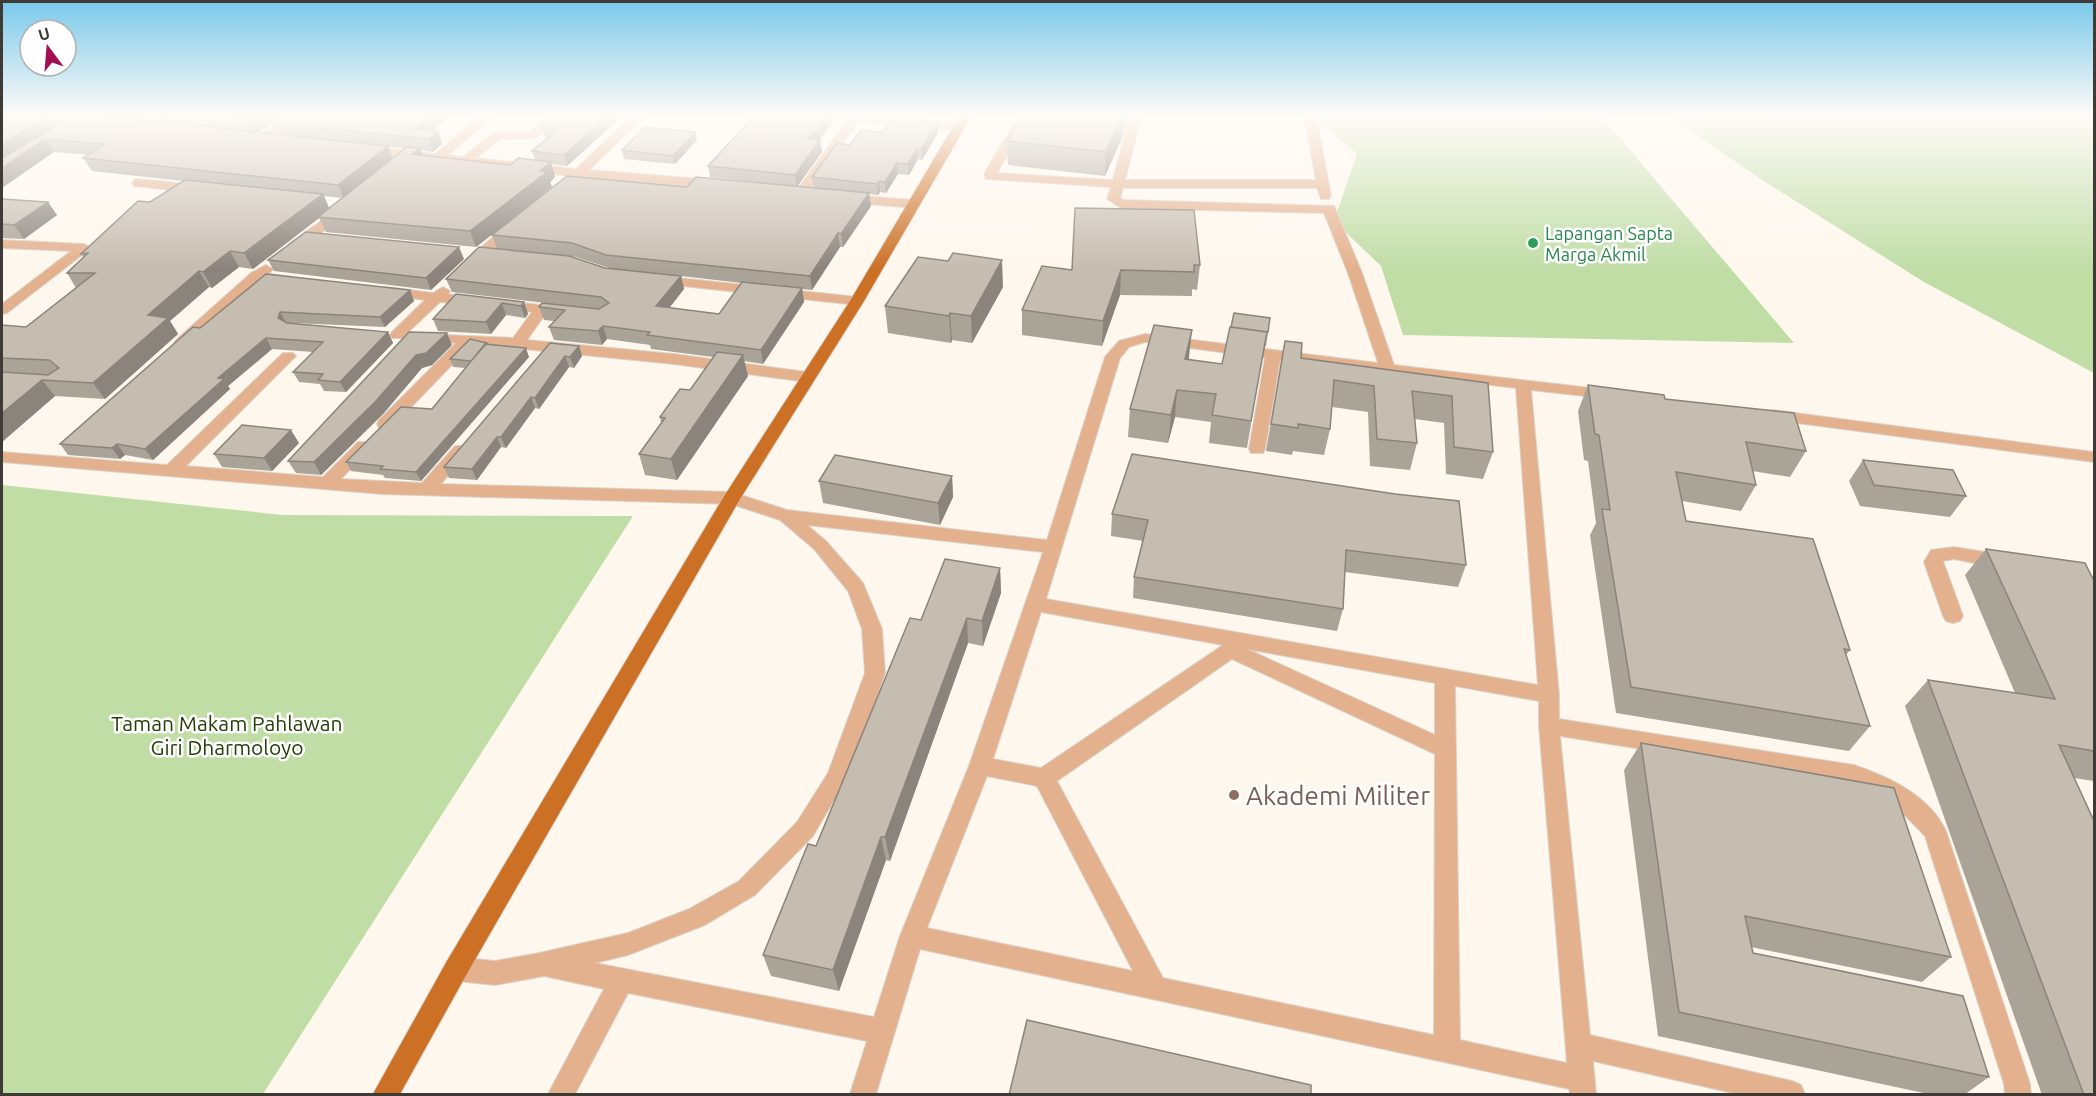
<svg xmlns="http://www.w3.org/2000/svg" width="2096" height="1096" viewBox="0 0 2096 1096" font-family="Ubuntu,sans-serif">
  <rect width="100%" height="100%" fill="#fef7ed"/>
  <path fill="#c0dda6" d="M1312,115H1600L1794,343L1403,335L1381,266L1334,221L1357,154Z
    M1668,115H2094V373L1924,282L1762,180Z
    M2,485L283,515L633,516L263,1094H2Z"/>
  <g fill="none" stroke-linecap="round" stroke-linejoin="round">
    <defs>
      <path id="minor" d="M182,115H197L169,131L165,132L159,129Z
        M288,115H302L262,143H254V139Z
        M482,115H495L448,155L463,157L493,133L529,132L552,115H565L536,138L500,139L476,158L576,169L633,115H646L589,170L715,180L721,184L715,188L582,177L575,181L571,180L570,176L366,154L360,150L366,146L435,154Z
        M813,115H863L959,124L965,127L959,130L858,122L805,196L801,197L795,193L847,121L819,118Z
        M1019,115H1031L997,173L1113,180L1130,115H1142L1125,180H1316L1304,115H1316L1331,196L1329,199H1321L1317,188H1123L1120,198L1124,200L1334,206L1362,273L1394,365L1617,391L1619,394L1611,399L1531,390L1559,695V719L1854,765C1889,777 1929,795 1946,831L2030,1084L2031,1094H2005L2004,1084L1925,836L1892,802L1853,783L1560,736L1590,1035L1792,1081L1801,1085L1805,1094H1737L1593,1061L1596,1094H1570L1569,1089L920,949L876,1094H850L867,1041L628,993L575,1094H548L604,989L544,976L495,985L456,981L447,977L444,969L447,961L456,957L495,961L539,953L628,933L689,909L739,881L797,822L828,773L865,673L862,629L848,591L814,549L780,520L731,504L382,494L2,462V452L167,465L283,353H293L296,356L186,466L323,477L358,442H370L372,446L341,479L422,483L455,446H467L469,450L441,484L732,492L787,510L1047,540L1105,357L1119,341L1145,334L1378,363L1348,273L1324,213L1121,208L1107,199L1111,187L986,179L984,174ZM1145,342L1265,358L1249,449L1251,453H1263L1265,449L1280,360L1516,388L1538,685L1046,599L1120,358L1129,347ZM807,525L1043,552L969,766L900,936L874,1017L595,963L628,955L705,925L755,895L813,836L848,776L885,673L882,629L863,583L826,541ZM1041,612L1223,645L1041,768L993,759ZM1247,649L1435,683V735ZM1232,659L1435,754L1434,1035L1163,978L1057,781ZM1455,686L1539,701V726L1567,1063L1460,1040ZM987,776L1037,786L1133,971L927,928Z
        M2,116L85,121L91,124L85,127L2,122Z
        M138,179L199,185L205,189L199,193L134,186L132,183L134,180Z
        M847,195L914,200L920,204L914,208L843,202L841,199L843,196Z
        M342,206L347,207L348,210L347,213L300,249H290L288,246L290,243Z
        M514,222L521,226L519,229L474,268H464L462,265L464,262L509,223Z
        M2,240L84,244L91,248L7,313L2,314V304L71,251L2,248Z
        M266,265L273,269L269,274L292,277L294,280L287,284L261,281L186,346H176L174,343L176,340L251,273Z
        M660,276L857,297L864,301L857,305L655,283L653,280Z
        M386,287L433,293L443,287L450,291L448,294L475,298L482,302L475,306L440,302L402,338H392L390,335L392,332L425,300L381,294L379,291L381,288Z
        M502,301L542,305L549,309L527,340L674,354L807,372L815,377L807,382L674,364L472,344L391,428H379L377,424L379,420L456,343L421,340L419,337L421,334L513,338L532,312L497,308L495,305L497,302Z
        M1772,410L2094,452V462L1766,419L1764,415Z
        M1954,547L2003,555L2009,557L2012,562L2009,567L2003,569L1954,559L1943,561L1963,616L1960,621L1953,623L1946,621L1943,616L1924,562L1931,550Z"/>
      <path id="major" d="M960,115H972L864,301L740,499L465,977L400,1094H373L447,961L723,498L850,301Z"/>
    </defs>
    <use href="#minor" stroke="#dbd5cc" stroke-width="2"/>
    <use href="#major" stroke="#dbd5cc" stroke-width="2"/>
    <use href="#minor" fill="#e4b18f" fill-rule="evenodd"/>
    <use href="#major" fill="#cb7025" fill-rule="evenodd"/>
  </g>
  <path fill="#aaa398" fill-rule="evenodd" d="M2,115H177L164,122L184,124L179,115H448L449,117L433,131H438L442,144L433,152L421,150L423,156L510,165L535,160L532,151L548,137H545L541,126L555,115H623L567,166L551,164L555,177L550,182L552,187L476,247L326,232L319,218L253,269L239,267L212,288L209,287L170,321L178,334L105,399L55,396L2,442V325L26,327L76,288L67,273L84,258L81,254L150,202L183,181L92,171L83,158L89,155L54,152ZM50,116L59,117H69L56,126ZM272,123L278,134L258,132ZM388,147L401,148L404,149L393,158ZM324,196L341,198L329,208Z
    M904,115H927L924,118L904,117Z
    M1022,115H1128L1122,138L1105,176L1008,165L1007,141Z
    M834,122L818,140H820L822,152L797,186L814,188L812,177L850,145L882,132L938,133L922,160L918,159L909,175L898,174L886,193L880,192L878,195L869,194L871,206L843,247H840L812,290L802,289L804,302L763,364L744,361L748,376L677,480L645,475L639,454L661,423L660,417L690,390L713,357L651,349L650,345L607,339L602,345L554,340L549,327L554,321L544,320L539,307L545,303L452,292L446,279L497,249L492,235L687,187L756,182L710,177L708,166ZM570,256L576,257L609,268H605ZM681,276L742,283L719,314L669,308L684,289Z
    M697,140L675,164L624,159L622,150Z
    M2,199L57,215L24,239L2,238Z
    M464,259L431,290L274,271L268,260Z
    M948,261L1003,287L972,343L952,340L951,343L888,333L885,306Z
    M1200,265L1197,290L1192,289V296L1120,295L1102,346L1022,335V310L1072,270Z
    M266,274L410,290L414,301L385,327L292,323L388,332L393,343L346,392L324,391L320,384L299,382L293,372L313,352L272,349L228,386L230,389L153,460L125,455L120,459L68,455L60,444L200,328Z
    M456,294L524,302L528,314L525,318L506,315L491,334L438,331L433,319Z
    M1270,318L1266,346H1264L1247,448L1209,443L1211,422L1175,417L1168,443L1128,437L1130,409L1189,357V360L1222,364Z
    M1285,341L1301,358L1488,383L1493,452L1483,479L1446,474L1444,423L1415,419L1417,443L1410,470L1370,466L1368,412L1332,407L1330,429L1324,455L1293,451L1292,455L1266,451Z
    M550,343L579,346L582,356L574,368L569,367L539,409L535,408L506,448L501,447L477,480L449,478L444,467Z
    M452,345L432,365L422,368L383,414L321,475L296,473L288,461Z
    M488,345L529,357L421,481L385,478L383,475L351,471L346,462L432,409L466,368L453,367L450,359Z
    M1588,385L1665,399L1806,451L1790,477L1752,471L1756,485L1741,511L1682,501L1686,521L1850,650L1846,655L1870,726L1849,751L1616,713L1590,535L1596,523L1588,461L1584,460L1578,411Z
    M299,443L272,471L222,467L214,454Z
    M1863,460L1966,496L1950,517L1860,506L1849,481Z
    M952,476L953,497L940,525L823,503L819,481Z
    M1112,514L1466,565L1458,587L1345,572L1343,609L1337,631L1133,598L1134,577L1143,541L1111,536Z
    M1986,549L2094,581V781L2074,778L2094,1095H2042L1905,706L1928,680L2015,693L1965,575Z
    M1000,568L1001,593L983,646L968,643L890,861L886,860L839,991L771,976L763,955L816,846L921,620Z
    M1641,743L1951,957L1922,982L1751,947L1753,953L1989,1077L1964,1095H1933L1658,1036L1624,770Z"/>
  <path fill="#8b847c" d="M49,115L57,128L2,163V144Z
    M158,115H177L163,123Z
    M258,115H284L257,133L251,120Z
    M432,115H448L449,117L424,138L415,129Z
    M608,115H623L567,166L564,155Z
    M828,115H833L834,122L810,150L808,139Z
    M1122,115H1128L1122,138L1105,176L1106,152Z
    M938,123V133L922,160L921,149Z
    M438,131L442,144L433,152L428,139Z
    M695,132L697,140L675,164L673,156Z
    M45,139L54,152L2,188V168Z
    M820,140L822,152L797,187L795,175Z
    M388,146L393,159L344,199L338,185Z
    M420,148L426,163L412,154Z
    M917,149L918,159L909,175L908,164Z
    M551,162L555,177L550,182L552,187L476,247L470,231Z
    M897,163L898,174L886,193L885,182Z
    M879,181L880,192L878,195L877,184Z
    M869,193L871,206L843,247L841,234Z
    M323,194L330,210L318,217L319,218L253,269L244,253Z
    M48,202L57,215L24,239L14,225Z
    M838,233L840,247L812,290L810,276Z
    M459,247L464,259L431,290L426,278Z
    M230,251L239,267L212,288L203,272Z
    M1002,260L1003,287L972,343L971,316Z
    M1121,270L1120,295L1102,346L1103,321Z
    M199,271L209,287L170,321L178,334L105,399L93,383L148,315Z
    M681,276L684,289L660,320L656,306Z
    M802,288L804,302L763,364L761,350Z
    M410,290L414,301L385,327L380,317Z
    M524,302L528,314L525,318L521,306Z
    M502,303L506,315L491,334L486,322Z
    M280,312L286,323L278,318Z
    M950,313L952,340L951,343L949,316Z
    M603,326L607,339L602,345L598,331Z
    M1192,330L1189,357L1182,387L1185,359Z
    M388,332L393,343L346,392L340,382Z
    M447,333L452,345L432,365L422,368L383,414L321,475L314,462L416,355Z
    M266,338L272,349L228,386L230,389L153,460L145,449L218,378Z
    M579,346L582,356L574,368L570,357Z
    M526,348L529,357L421,481L416,472Z
    M743,355L748,376L677,480L671,459Z
    M565,356L569,367L539,409L535,398Z
    M42,380L55,396L2,442V413Z
    M1177,390L1175,417L1168,443L1171,415Z
    M531,397L535,408L506,448L501,437Z
    M291,430L299,443L272,471L264,458Z
    M497,437L501,447L477,480L472,469Z
    M117,444L125,455L120,459L112,448Z
    M952,476L953,497L940,525L938,503Z
    M1000,568L1001,593L983,646L982,621Z
    M967,618L968,643L890,861L885,837Z
    M881,837L886,860L839,991L833,970Z"/>
  <path fill="#c6bdb1" stroke="#8b847c" stroke-width="1.5" d="M2,115H49L2,144Z
    M202,115H258L251,120Z
    M282,115H432L415,129L438,131L428,139L272,123Z
    M555,115H608L564,155L532,151L559,128L541,126Z
    M755,115H828L808,139L820,140L795,175L708,166Z
    M1022,115H1122L1106,152L1007,141Z
    M71,117L158,121L246,131L250,134L257,132L388,146L338,185L83,158L105,144L45,139L2,168V158Z
    M895,117L938,123L921,149H917L908,164L897,163L885,182L879,181L877,184L812,177L837,143L850,145L861,130L882,132Z
    M645,127L695,132L673,156L622,150Z
    M407,147L420,148L412,154L510,165L518,158L551,162L540,171L547,172L470,231L318,217Z
    M567,176L687,187L696,177L869,193L841,234L838,233L810,276L606,255L572,243L492,235Z
    M185,180L323,194L244,253L230,251L203,272L199,271L148,315L168,318L93,383L42,380L2,413V372L48,375L59,368L49,360L2,358V325L26,327L95,273H67L88,253L81,254L138,201L150,202Z
    M2,199L48,202L14,225L2,224Z
    M1075,208L1194,210L1200,265H1194V272L1121,270L1103,321L1022,310L1042,266L1072,270Z
    M306,232L459,247L426,278L268,260Z
    M479,247L569,256L605,268L681,276L656,306L719,314L742,282L802,288L761,350L647,335L650,332L603,326L598,331L549,327L565,310L539,307L542,303L599,309L609,303L601,297L446,279Z
    M953,253L1002,260L971,316L950,313L949,316L885,306L918,257L948,261Z
    M266,274L410,290L380,317L280,312L278,318L287,323L388,332L340,382L318,380L323,374L293,372L323,342L266,338L218,378L224,379L145,449L117,444L112,448L60,444L193,327L200,328Z
    M456,294L524,302L521,306L502,303L486,322L433,319Z
    M1234,313L1270,318L1268,332L1231,327Z
    M1154,325L1192,330L1185,359L1222,364L1230,327L1267,332L1251,421L1212,415L1216,394L1177,390L1171,415L1130,409Z
    M409,332L447,333L426,353L416,355L376,401L314,462L288,461Z
    M470,339L487,343L471,361L450,359Z
    M1285,341L1302,343L1301,358L1488,383L1493,452L1454,447L1452,396L1412,391L1417,443L1377,439L1374,386L1334,380L1330,429L1298,424V428L1271,424Z
    M550,343L579,346L570,357L565,356L535,398L531,397L501,437H497L472,469L444,467Z
    M485,344L526,348L416,472L380,469L383,466L346,462L401,407L432,409Z
    M717,352L743,355L671,459L639,454L665,418L660,417L680,389L690,390Z
    M1588,385L1664,395L1665,399L1794,413L1806,451L1746,442L1756,485L1676,472L1686,521L1813,539L1850,650L1844,649L1870,726L1631,687L1602,509L1610,510L1599,435L1595,434Z
    M242,425L291,430L264,458L214,454Z
    M1132,454L1395,494L1459,501L1466,565L1346,550L1343,609L1134,577L1148,520L1112,514Z
    M835,455L952,476L938,503L819,481Z
    M1863,460L1953,470L1966,496L1874,485Z
    M1986,549L2085,563L2094,581V751L2059,745L2094,821V1095H2084L1928,680L2055,699Z
    M945,559L1000,568L982,621L967,618L885,837H881L833,970L763,955L808,844L816,846L910,618L921,620Z
    M1641,743L1894,788L1951,957L1745,916L1753,953L1963,996L1989,1077L1679,1012Z
    M1027,1020L1311,1085V1095H1009Z"/>
  <linearGradient id="sky" x2="0" y2="1"><stop stop-color="#79c9ea"/><stop offset="0.43" stop-color="#fffbf7"/><stop offset="1" stop-color="#fffbf7" stop-opacity="0"/></linearGradient>
  <rect width="2096" height="269" fill="url(#sky)"/>
  <circle fill="#2e9e5b" stroke="#fff" stroke-width="2" cx="1533" cy="243" r="6"/>
  <circle fill="#8d6e63" stroke="#fff" stroke-width="2" cx="1234" cy="795" r="6"/>
  <g text-anchor="middle" dominant-baseline="central" stroke-width="5" stroke-linejoin="round" paint-order="stroke">
    <g font-size="18" fill="#27864d" stroke="#fff" text-anchor="start">
      <text x="1545" y="233">Lapangan Sapta<tspan x="1545" dy="21">Marga Akmil</tspan></text>
    </g>
    <g font-size="21" fill="#263e09" stroke="#fff">
      <text x="227" y="723">Taman Makam Pahlawan<tspan x="227" dy="24">Giri Dharmoloyo</tspan></text>
    </g>
    <g font-size="26" fill="#785e54" stroke="#fff" text-anchor="start">
      <text x="1246" y="795">Akademi Militer</text>
    </g>
  </g>
  <rect width="2096" height="1096" fill="none" stroke="#3e3b36" stroke-width="6"/>
  <g transform="translate(48 48) rotate(344)"><circle r="28" fill="#ffffff" stroke="#b2b1af" stroke-width="1.5"/>
  <path d="M0-4.5L10 22L0 15L-10 22Z" fill="#a30f50"/>
  <text y="-9" font-size="16" font-weight="bold" text-anchor="middle" fill="#3e3b36">U</text>
  </g>
</svg>
